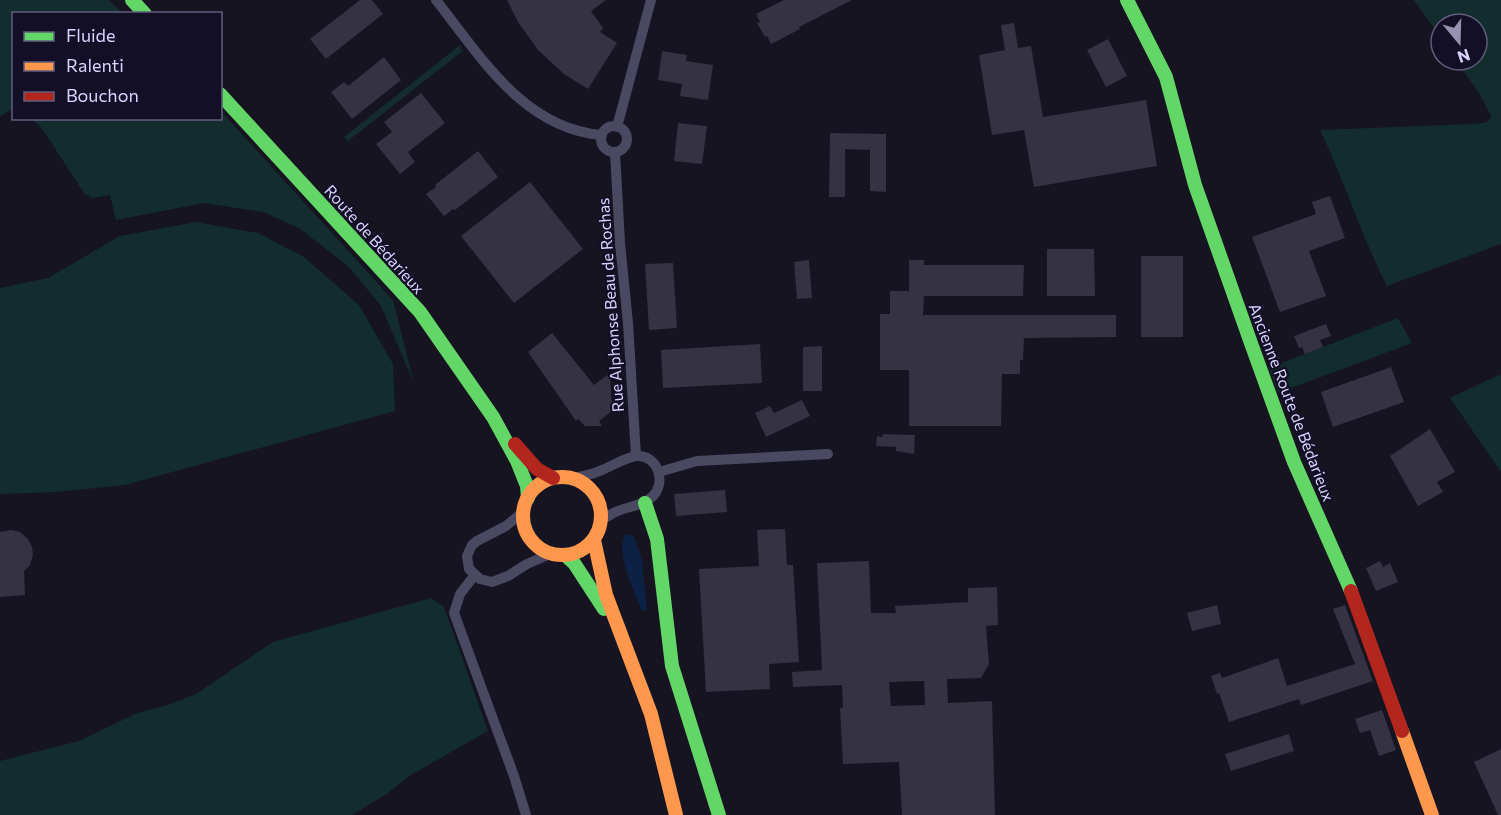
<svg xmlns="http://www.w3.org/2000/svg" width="1501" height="815" viewBox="0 0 1501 815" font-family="Commissioner,sans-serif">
  <rect width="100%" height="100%" fill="#161421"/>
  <path fill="#132c2d" d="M0,0H109L123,13L14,14L13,109L0,116Z
    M1414,0H1501V244L1387,286C1361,236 1345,181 1320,130L1471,124L1485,123L1490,120L1491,116L1481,96L1456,60H1477V24H1441V38Z
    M460,45L461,51L464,50L348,141L344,137Z
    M221,111L393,300L414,383L381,306L349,267L299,228L263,212L204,203L116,220L110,195L92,198L84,193L41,127L31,119L220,118Z
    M196,222L258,233L304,257L359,305L393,364L395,411L125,485L57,492L0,494V288L48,278L120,236Z
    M1398,318L1412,343L1278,393L1269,368Z
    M1501,374V472L1450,398Z
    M431,598L444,607L488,731L409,776L388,793L352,815H0V761L79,741L137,713L168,705L196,694L273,642Z"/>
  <path fill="#0d2144" d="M626,534L634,536L642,561L647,610L642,611C635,594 614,550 626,534Z"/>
  <path fill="#343243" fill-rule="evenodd" d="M360,0H372L383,14L326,59L310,39Z
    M507,0H606L591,11L603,28L600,32L617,43L588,89L564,74L538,50L518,22Z
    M784,0H852L799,27L800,29L771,44L767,36L765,37L757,23L760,22L756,14Z
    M1014,23L1018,48L1031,46L1043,117L1146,100L1157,166L1034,187L1024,130L992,135L979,55L1005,50L1001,25Z
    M1108,39L1127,76L1106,87L1087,50Z
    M662,51L687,55L686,61L713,65L708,100L680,96L682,84L658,80Z
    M384,57L401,80L352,119L331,92L344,82L348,86Z
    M421,93L445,123L408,152L415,162L400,174L376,144L392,132L384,122Z
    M678,123L707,126L702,164L674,161Z
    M830,133L886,134V192L870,191V150L845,149V197H829Z
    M478,151L498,177L455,210L453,209L444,216L426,194L436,187L435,185Z
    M530,182L583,249L514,303L461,236Z
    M1330,196L1345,238L1309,251L1326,296L1280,312L1252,237L1316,214L1312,202Z
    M1047,249H1094L1095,296H1047Z
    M1141,256H1183V337H1141Z
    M809,260L812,298L797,299L794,262Z
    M909,260H924V265H1024L1023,296H924L923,315H1116V337L1024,338L1023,360H1020V374H1002L1001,426H909V370H880V314H890V291H909Z
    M673,263L677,328L649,330L645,264Z
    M1326,324L1331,336L1320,340L1323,347L1305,354L1302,347L1299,348L1294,336Z
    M552,333L594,385L610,373L612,411L599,421L602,426H585L578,419L576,421L528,352Z
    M760,344L762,383L663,388L661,350Z
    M822,346V391H803V347Z
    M1391,367L1404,402L1333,427L1321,392Z
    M802,400L810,416L766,437L755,413L770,406L774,413Z
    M1430,429L1455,472L1437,482L1443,492L1418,506L1390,456Z
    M883,434L915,435L914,454L896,451V447L876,446L877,436L882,437Z
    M725,490L727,512L676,516L674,494Z
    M785,529L787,565H793L799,662L769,664L770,689L706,692L699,569L759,566L757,530Z
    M11,530L20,532L28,539L32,547L33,555L30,565L24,571L25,595L0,597V532Z
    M869,561L871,613H896L895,606L968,602V588L997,587L998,625L986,626L989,664L981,678L947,679L948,703L992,701L995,815H902L899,762L843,764L840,708H843L842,685L793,687L792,672L822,670L817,563ZM924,681L925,705L891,706L889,682Z
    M1380,561L1383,567L1390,563L1398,582L1376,591L1366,568Z
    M1217,605L1221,624L1192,631L1187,613Z
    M1345,605L1373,681L1301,705L1299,699L1229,722L1219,693L1217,694L1211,676L1220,673L1222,678L1278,658L1287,686L1355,664L1333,609Z
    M1382,710L1396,750L1379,756L1370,730L1360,733L1355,719Z
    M1289,734L1294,751L1231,771L1225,754Z
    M1501,749V815H1498L1474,762Z"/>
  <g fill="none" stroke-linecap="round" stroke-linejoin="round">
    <path stroke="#4a4962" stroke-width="10" d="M436,0C480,56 524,129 602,135
      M601 139a13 13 0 1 1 26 0a13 13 0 1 1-26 0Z
      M617,127L651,0
      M615,152L620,243L628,323L636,456
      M659,472L697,461L828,454
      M570,478C581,477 591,475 602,470C612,466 626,457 637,456C658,455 667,483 652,497C642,506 630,506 618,511C612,513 607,517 602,520
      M523,512L506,526L477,541L472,545L467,556L469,569L480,579L492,582L508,576L527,564L550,554
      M474,576L460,594L454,613L514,776L526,815"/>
    <path stroke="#63d668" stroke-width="14" d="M132,0L145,14
      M1127,0L1166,77L1195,185L1252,346L1294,462L1351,591
      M220,94L420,312L493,417L517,461L527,486L528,498
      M645,503L657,539L672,666L719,815
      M565,555L574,563L604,609"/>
    <path stroke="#ff974d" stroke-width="14" d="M523 516a39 39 0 1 1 78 0a39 39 0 1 1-78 0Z
      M594,540L606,595L651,714L676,815
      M1402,731L1432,815"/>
    <path stroke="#b3261e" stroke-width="14" d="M515,444L537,469L553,478
      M1351,591L1402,731"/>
  </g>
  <g text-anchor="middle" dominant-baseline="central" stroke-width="4.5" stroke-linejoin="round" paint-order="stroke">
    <g font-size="16" fill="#d9d4ff" stroke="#130f26">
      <text transform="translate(375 239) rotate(48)">Route de Bédarieux</text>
      <text transform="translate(610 305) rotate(-94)">Rue Alphonse Beau de Rochas</text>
      <text transform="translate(1292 402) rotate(69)">Ancienne Route de Bédarieux</text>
    </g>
  </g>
  <rect x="12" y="12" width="210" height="108" fill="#130f26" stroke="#625e7d" stroke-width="1.5"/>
  <rect x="24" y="32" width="30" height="9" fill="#63d668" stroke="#625e7d" stroke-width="1.5"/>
  <text x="66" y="42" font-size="18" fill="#d9d4ff">Fluide</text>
  <rect x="24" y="62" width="30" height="9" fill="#ff974d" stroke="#625e7d" stroke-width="1.5"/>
  <text x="66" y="72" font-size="18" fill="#d9d4ff">Ralenti</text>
  <rect x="24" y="92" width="30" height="9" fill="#b3261e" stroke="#625e7d" stroke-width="1.5"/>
  <text x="66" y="102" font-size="18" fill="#d9d4ff">Bouchon</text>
  <g transform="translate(1459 42) rotate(161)"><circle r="28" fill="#130f26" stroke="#625e7d" stroke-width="1.5"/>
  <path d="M0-4.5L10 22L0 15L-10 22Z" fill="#9591b1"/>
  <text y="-9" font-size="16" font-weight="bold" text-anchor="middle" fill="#d9d4ff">N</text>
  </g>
</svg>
